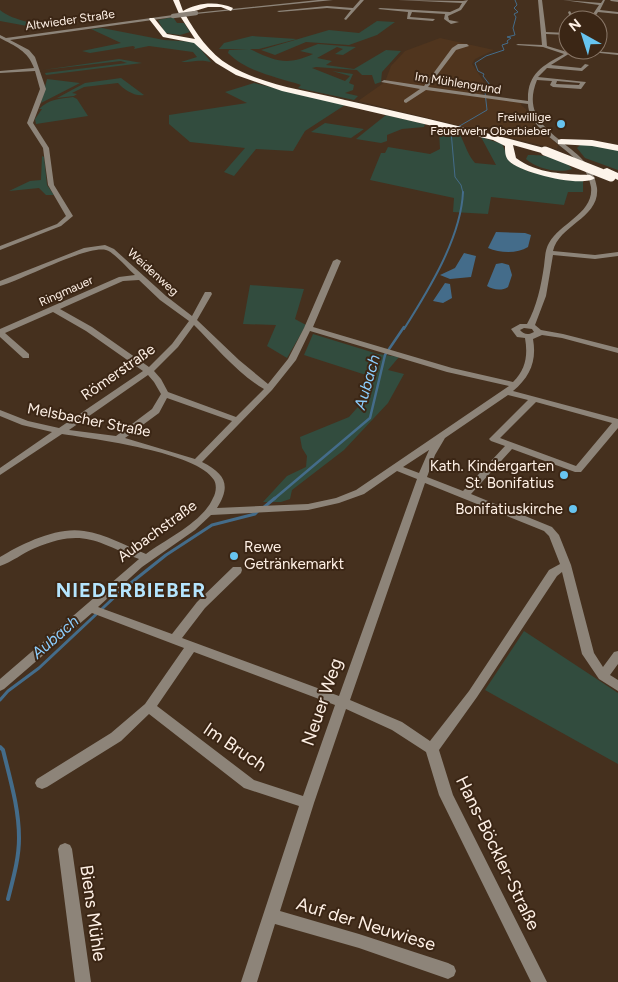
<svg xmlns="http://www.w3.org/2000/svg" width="618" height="982" viewBox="0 0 618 982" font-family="Figtree,sans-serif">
  <rect width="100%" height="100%" fill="#45301e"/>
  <path fill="#50351e" d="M440,38L494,50L475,59L472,64L486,85L480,95L522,102L521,105L526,109L527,115L537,127L558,145L557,149L358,101L385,82L391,66L405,51Z"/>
  <path fill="#324c3e" d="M0,10C12,21 45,26 62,27L38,28L0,21Z
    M173,17L177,23H184L190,32L180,35L165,33L158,20Z
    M377,21L395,22L377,35L349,45L306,42L275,55L261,50L329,30L359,33Z
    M102,28L164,40L195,42L211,62C198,59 194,62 181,62L197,57L193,52L149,46L134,49L135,47L133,46L139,45L90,53L82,51L121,43L91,29Z
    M252,36L297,39L259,49H250C275,61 287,66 313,54L300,51L318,44L356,47L343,55L335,54L343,49L337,47L317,58L332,61L326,65L354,69L386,50L401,51L382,72L381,82L375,84L372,75H362L357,70L316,67L312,68L345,81L350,76L332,71L353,74L349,83L354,85L353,90L345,93L358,96L354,100L298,88L301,85C276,77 247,72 228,53L229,50L248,49H219L224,43Z
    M119,59L142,63L46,75L45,73L127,63L121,61L43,70Z
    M121,78L144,95C135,97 123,89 118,83L84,87L72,93L77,94L74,96L57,98L85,83Z
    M47,79L80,83L41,103Z
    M254,83L345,105L305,131L293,151L256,149L234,176L224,172L245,148L190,142L169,124V115L247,103L225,92Z
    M73,97L77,99L88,116L36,124L35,119L42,109H39C49,99 59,99 73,97Z
    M386,115L425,124L424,127L402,129L387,135V141L381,143L356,139Z
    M325,123L364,129L351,138L311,132Z
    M439,131L459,133C465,143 467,154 475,163L496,165L481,137L502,144L511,163L530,172L583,180V192H568L564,205L491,197L488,214L453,212L454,198L370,180L381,153H385L388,147L430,154L440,149Z
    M589,144L618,149V170L585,158L577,148L580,145Z
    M528,155C542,155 563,156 572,169C557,174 536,168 526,159Z
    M42,156L44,157L47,185L54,195H46L39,188L9,191L30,181L41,180Z
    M250,285L304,289L295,319L306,325L287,358L267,346L276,325L243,324Z
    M313,334L378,354L399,357L388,370L404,374L388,403L344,450L292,490L290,499L281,502H263L287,476L306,467L307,456L302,448L300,437L349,417L365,399L362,393L366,375L304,355Z
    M524,631L618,693V764L485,690Z"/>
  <path fill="#446c8a" d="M496,232L525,233L531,235L528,247C517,254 500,253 488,248Z
    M464,253L476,256L471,277L450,279L440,275L455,268Z
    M502,263L509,265L512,275L508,287C502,291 493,290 487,286L496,264Z
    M445,283L450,284L452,298L443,303L433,301Z"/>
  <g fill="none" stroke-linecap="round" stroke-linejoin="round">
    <path stroke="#446c8a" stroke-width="1" d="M463,193L461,185L455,177L451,131L487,110L485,92L493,91V89L483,76L484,74L478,71L475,63L486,56L504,50L502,45L508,43L507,41L511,38L507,37L515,35L513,28L516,17L514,14L518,12L514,8L517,5L515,0"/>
    <path stroke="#446c8a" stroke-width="2" d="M404,329C428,291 461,238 463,192"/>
    <path stroke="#446c8a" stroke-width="2.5" d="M274,499L370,418L385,355L404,327"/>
    <path stroke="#446c8a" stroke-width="3" d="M263,508L275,498
      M0,700L8,691L39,668L122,590L166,555L212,525L255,514L258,511"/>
    <path stroke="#446c8a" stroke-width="4" d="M0,747L3,750C10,779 19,808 19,838C19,859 13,879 8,899"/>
    <path fill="#8d8479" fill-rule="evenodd" d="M318,0H333L196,14L194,13Z
      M360,0H364L346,20L344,19L351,10L327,8L279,12L277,11L327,6L353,8Z
      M398,0L463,1L468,0L461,10L448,16L449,20L459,22L451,24L444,19L445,14L412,12L410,17L435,19L433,21L407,19L408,12L378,9L380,8L450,12L459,8L462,3Z
      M538,0H542L546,32L568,33V35L546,34L547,46L567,52L570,50H575L551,65L581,68L585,64L589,65L582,71L547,68L538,77L586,82L581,89L553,87L550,85L552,81L537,80C514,136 592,141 597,188C600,218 559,225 553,251L595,255L618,252V256L595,259L553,255L546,296L535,325L541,330L563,334L618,348V353L562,338L542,335L533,339C537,361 530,377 513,391L618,419V428L581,472H575L512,449L471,494L552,527L559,535L571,565L594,653L603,667L614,652L618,651V664L610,675L618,680V691L599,679L582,654L562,572L557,576L477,697L439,750L453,795L547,982H531L439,795L426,752L392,730L346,709L314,803L280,911L359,934L448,963L454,966L456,971L454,976L448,979L359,948L275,924L257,982H241L299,806L244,788L149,714L121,741L47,787L42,789L37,787L35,783L37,779L111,733L145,704L184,648L92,613L4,689L0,691V679L139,559C95,541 83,528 35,548C23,553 12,562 0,566V557C21,544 58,526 84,531C106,534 126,546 146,554C166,539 203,522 213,498C216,493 217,485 214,480C198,452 93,439 62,434L0,475V468L52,432L22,425L0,416V410L28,421L59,428L143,371L86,331L53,312L5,333L29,354V358H23L0,337V329L119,277L135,275C128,269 114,252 106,250C87,245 22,280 0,286V281L84,248L105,245L114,249L166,296L192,316L205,292H211L212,294L197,320L239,360L268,384L288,359L304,328L333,261L337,259L341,261L313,327L452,368L513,382C526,369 528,355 525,338L517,337L511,329L520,324H527C537,306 541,286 544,266C545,258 545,250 549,243C560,223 594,213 591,187C587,151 529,137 528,104L426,90L406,103L404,102V100L420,89L381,82L384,80L424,86L452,48L458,44H467L469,46L456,50L428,87L528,101C527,74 542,66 564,54L543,47L516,45L518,44L542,45ZM557,81L580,83L579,85L556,84ZM139,280L160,300L189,321L172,344L149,367L92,327L60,309L123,281ZM194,325C215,346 238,374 264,389L236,417L168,392L161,379L154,371L178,347ZM524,328L532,329L534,332C529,335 524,335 520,330ZM310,331L447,372L509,386L356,490L336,498L308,504L217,508C231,486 226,474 202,462L272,390L296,360ZM148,375L154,382L161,394L152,409L116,436L69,430ZM508,395L528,400L489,439L491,441L505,446L463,491L427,477L435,455L445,438ZM167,398L232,421L195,459L125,438L159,413ZM536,402L612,423L576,466L500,438ZM429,450L419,473L403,467ZM397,471L417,479L339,696L182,638L205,608L241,573L242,570L241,567H233L197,602L172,634L98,607L142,567L195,530L211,515L308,510L339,503L364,494ZM425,483L544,531L549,536L560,564L549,570L469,691L430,741L402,722L350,700ZM194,652L335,705L303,796L254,780L157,706Z
      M563,0L601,3L603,0H605L600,10L618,12V14L598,12L593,20H589L599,5Z
      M610,0H618V2L611,1Z
      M570,11L575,20H571L568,12Z
      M173,15L174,17L10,40L29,50L35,57L46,89L33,123L49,148L54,185L73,216L61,226L0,250V246L57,224L66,216L48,185L43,148L27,123L40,89L35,71L0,73V71L34,68C28,51 15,46 0,38V35L6,38Z
      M580,50L618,53V55L582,51Z
      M65,843L70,845L72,849L91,982H75L58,849L60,845Z"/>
    <path fill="#fdf4ea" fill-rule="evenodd" d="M173,0H179L183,11C198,2 218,1 233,8L231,11L221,7H208L185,14C195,32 210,54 229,65C264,86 306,90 345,100C413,115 481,131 548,149V153L545,154L513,145L516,158C537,174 565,174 590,175L595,178C583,188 520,173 509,161C505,157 505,152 505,146L493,140L282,91L236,75L216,63L194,43L163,37L149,19L150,18H154L167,34L195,39L180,16Z
      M561,139L592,140L618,145V151L592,146L558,144V140Z
      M607,168L618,173V180L604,173V169Z"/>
    <path stroke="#8d8479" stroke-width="4.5" d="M173,16L196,13"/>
    <path stroke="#fdf4ea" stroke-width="9" d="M545,151L611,177"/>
  </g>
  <g fill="#67c4f0" stroke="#3b2615" stroke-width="2">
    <circle cx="561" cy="124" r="5"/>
    <circle cx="564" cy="475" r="5"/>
    <circle cx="573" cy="509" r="5"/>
    <circle cx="234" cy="556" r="5"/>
  </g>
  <g text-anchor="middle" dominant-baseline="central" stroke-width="4" stroke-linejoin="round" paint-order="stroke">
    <g font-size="12" fill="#fef0e5" stroke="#3b2615">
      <text transform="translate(70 20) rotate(-8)">Altwieder Straße</text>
      <text transform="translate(458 83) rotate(9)">Im Mühlengrund</text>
      <text transform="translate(153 272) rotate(42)">Weidenweg</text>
      <text transform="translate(66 291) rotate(-24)">Ringmauer</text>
    </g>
    <g font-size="12" fill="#fef0e5" stroke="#3b2615" text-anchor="end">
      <text x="551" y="117">Freiwillige<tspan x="551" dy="14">Feuerwehr Oberbieber</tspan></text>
    </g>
    <g font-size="15" fill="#fef0e5" stroke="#3b2615">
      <text transform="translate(118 372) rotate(-35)">Römerstraße</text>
      <text transform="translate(89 420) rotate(11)">Melsbacher Straße</text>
      <text transform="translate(157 531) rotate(-36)">Aubachstraße</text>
    </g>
    <g font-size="15" fill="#fef0e5" stroke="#3b2615" text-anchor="end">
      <text x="554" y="466">Kath. Kindergarten<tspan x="554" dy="17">St. Bonifatius</tspan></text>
      <text x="563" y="509">Bonifatiuskirche</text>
      <text x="244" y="547" text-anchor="start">Rewe<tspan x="244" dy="17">Getränkemarkt</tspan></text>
    </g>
    <g font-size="16" font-style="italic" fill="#8ccdfd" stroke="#3b2615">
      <text transform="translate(367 382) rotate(-74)">Aubach</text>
      <text transform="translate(55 637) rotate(-41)">Aubach</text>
    </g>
    <g font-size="18" fill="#fef0e5" stroke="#3b2615">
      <text transform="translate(322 702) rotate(-71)">Neuer Weg</text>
      <text transform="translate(235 747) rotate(34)">Im Bruch</text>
      <text transform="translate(498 853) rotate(64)">Hans-Böckler-Straße</text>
      <text transform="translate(93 913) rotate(82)">Biens Mühle</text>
      <text transform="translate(366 924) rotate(17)">Auf der Neuwiese</text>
    </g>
    <g font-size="20" font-weight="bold" letter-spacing="1" fill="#b5e5fe" stroke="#3b2615">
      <text x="131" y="590">NIEDERBIEBER</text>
    </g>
  </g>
  <g transform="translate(583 35) rotate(321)"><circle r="24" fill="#3b2615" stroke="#897768"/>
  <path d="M0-4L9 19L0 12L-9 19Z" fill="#67c4f0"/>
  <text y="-8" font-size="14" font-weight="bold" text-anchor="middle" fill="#fef0e5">N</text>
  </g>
</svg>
